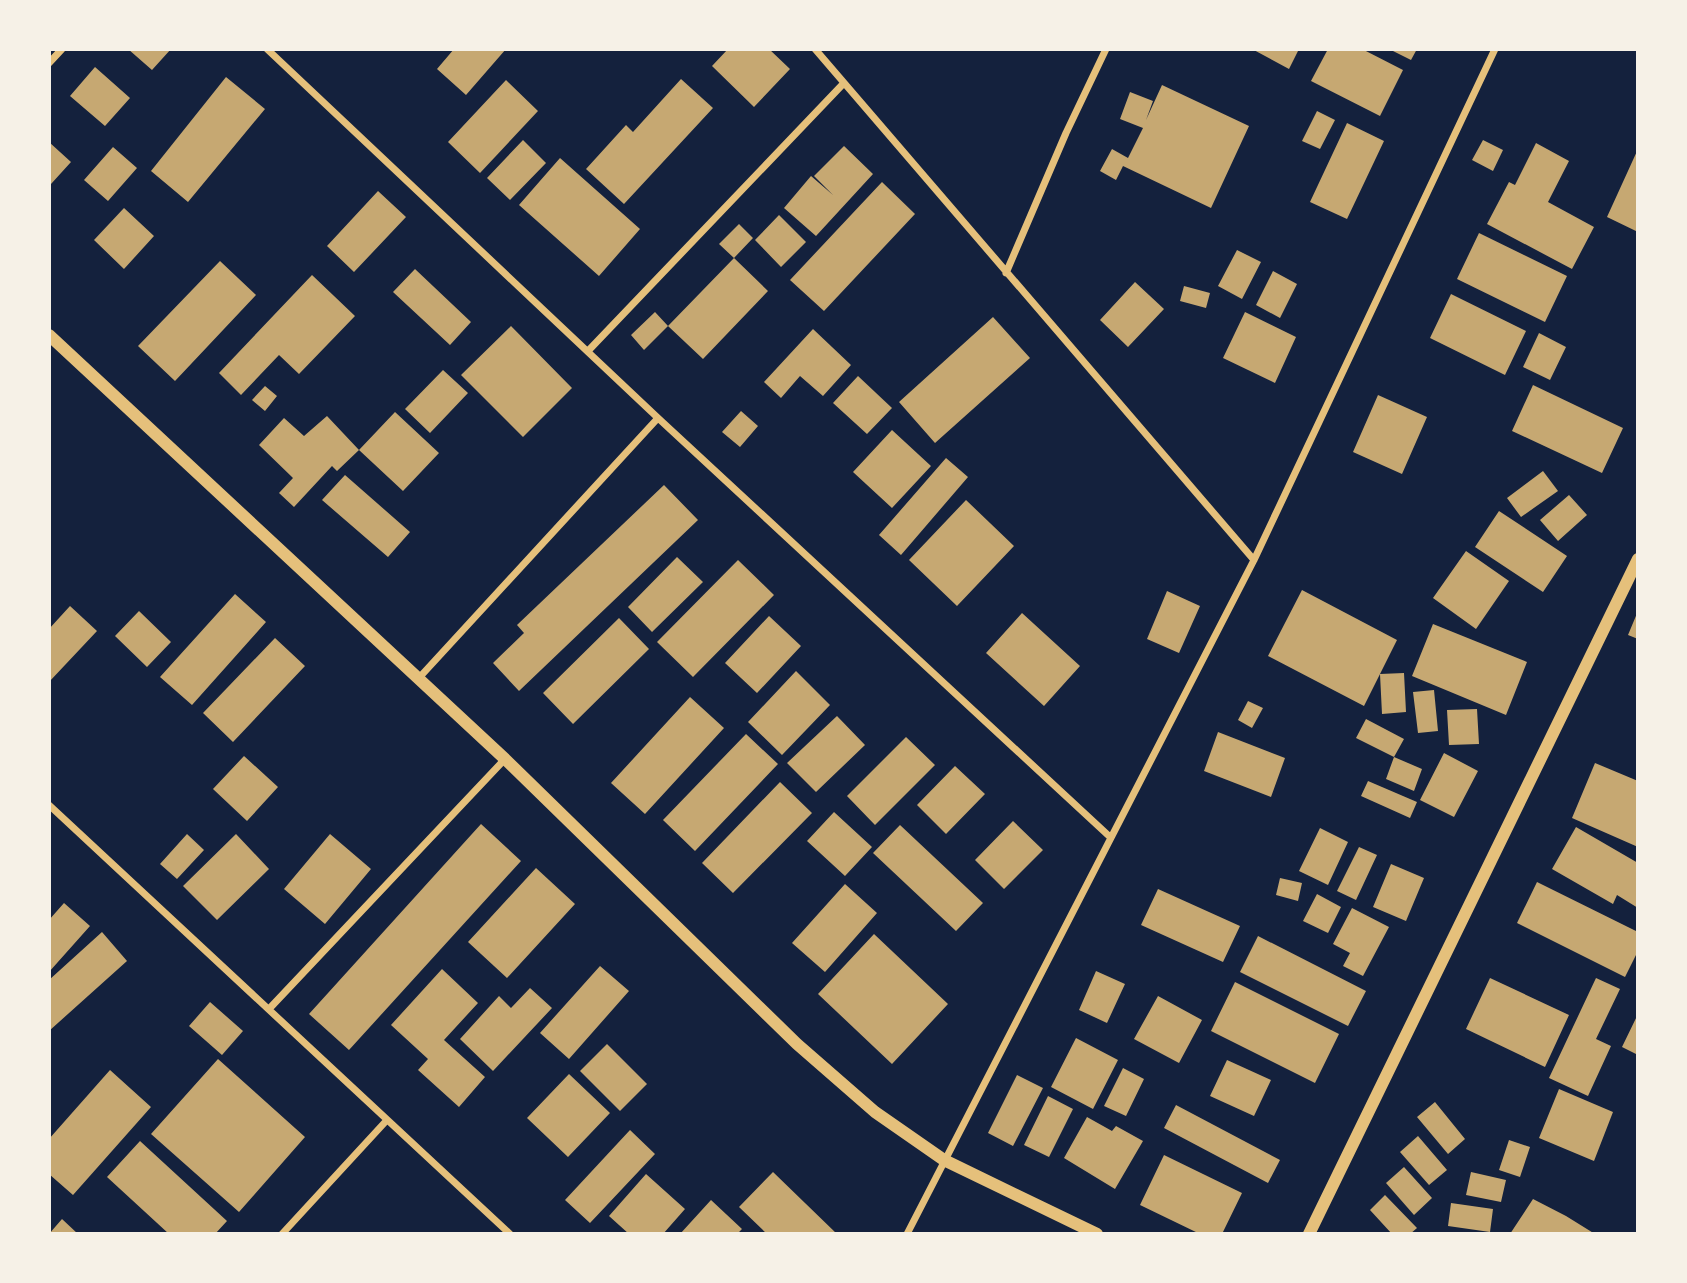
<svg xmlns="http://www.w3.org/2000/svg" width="1687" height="1283" viewBox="0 0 1687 1283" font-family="'PT Sans',sans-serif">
  <rect width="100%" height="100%" fill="#14213d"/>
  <path fill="#c6a872" d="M128,49H171L152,70Z
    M454,49H506L466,95L437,69Z
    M728,49H769L790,69L754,107L712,66Z
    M1252,49H1299L1289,69Z
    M1328,49H1362L1403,70L1380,116L1311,81Z
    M1389,49H1417L1411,60Z
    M95,67L130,98L105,126L70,96Z
    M226,77L265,109L188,202L151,171Z
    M681,79L713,108L624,204L586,169L626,125L633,132Z
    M506,80L538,111L480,173L448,142Z
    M1162,85L1249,126L1211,208L1123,166L1116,180L1100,171L1112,149L1128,158L1143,128L1120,119L1130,92L1153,101L1146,120Z
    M1317,111L1335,120L1320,149L1302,141Z
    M1347,123L1384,141L1347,219L1310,202Z
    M523,140L546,163L510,200L487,178Z
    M1483,140L1503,150L1493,171L1472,160Z
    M49,142L71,162L51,184L49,182Z
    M1536,143L1569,161L1548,202L1594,227L1572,269L1487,224L1509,182L1515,185Z
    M844,146L873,174L816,236L784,208L811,176L833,195L814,176Z
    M113,147L137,168L108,201L84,180Z
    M1638,149V232L1607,217Z
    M560,158L640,229L599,276L519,205Z
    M882,182L915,214L824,311L790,280Z
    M378,191L406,217L354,272L327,246Z
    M124,208L154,236L124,269L94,240Z
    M779,215L806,242L781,267L755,240Z
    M739,224L753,238L734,258L768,291L703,359L668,326L734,258L719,244Z
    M1479,233L1567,276L1545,322L1457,279Z
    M1237,250L1261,262L1242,299L1218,286Z
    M220,261L256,295L175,381L138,346Z
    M415,269L471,322L450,345L393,292Z
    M1273,271L1297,284L1280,318L1256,305Z
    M312,275L355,316L299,374L279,355L241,395L219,373Z
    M1135,282L1164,309L1128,347L1100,320Z
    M1184,286L1210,293L1206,308L1180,301Z
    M1451,294L1526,331L1505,375L1430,338Z
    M655,312L668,326L644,350L631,335Z
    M1245,312L1296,337L1275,383L1223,358Z
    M993,317L1030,358L935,443L899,402Z
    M511,326L572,388L523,437L461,375Z
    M813,329L851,365L823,396L800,376L781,398L764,382Z
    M1539,333L1566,347L1550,380L1523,367Z
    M443,370L468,393L430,433L405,409Z
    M858,376L892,408L867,434L833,403Z
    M1533,385L1623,428L1602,473L1512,431Z
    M265,386L277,396L265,411L252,400Z
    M1378,395L1427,417L1402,474L1353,452Z
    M741,411L758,426L740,447L722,432Z
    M395,412L439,453L403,491L359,450Z
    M327,416L359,450L337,471L332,466L294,507L279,493L293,478L259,445L284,418L304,436Z
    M892,430L931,466L892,508L853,472Z
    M946,458L968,477L901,555L879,535Z
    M1543,471L1558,491L1521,517L1507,498Z
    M345,475L410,532L388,557L322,500Z
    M664,485L698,520L519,691L493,663L524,633L517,625Z
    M1569,495L1587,515L1558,541L1540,520Z
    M966,500L1014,546L957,606L909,560Z
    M1499,511L1567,556L1543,592L1475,547Z
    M1466,551L1509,581L1476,629L1433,598Z
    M677,557L703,582L652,632L628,607Z
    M738,560L774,595L693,677L657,642Z
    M1302,590L1397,640L1364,706L1268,656Z
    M1167,591L1200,606L1179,653L1147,639Z
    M235,594L266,622L192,705L160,677Z
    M70,606L97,631L49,682V629Z
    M139,611L171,642L147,667L115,636Z
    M1638,611V639L1628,635Z
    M1022,613L1080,666L1044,706L986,653Z
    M769,616L801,646L757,693L725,663Z
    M619,618L649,649L573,724L543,693Z
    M1433,624L1527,662L1506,715L1412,676Z
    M275,638L305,666L233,742L203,713Z
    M796,671L830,705L782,755L748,722Z
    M1404,673L1406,712L1382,714L1380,674Z
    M1434,690L1438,731L1418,733L1413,692Z
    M690,697L724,728L645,814L611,783Z
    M1248,701L1263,708L1252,728L1238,720Z
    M1477,709L1479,744L1449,745L1447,710Z
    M837,716L865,745L816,792L787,763Z
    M1366,719L1404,739L1394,757L1356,738Z
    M1218,732L1285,758L1271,797L1204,771Z
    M746,734L778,764L695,851L663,820Z
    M906,737L935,765L875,825L847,796Z
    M1444,753L1478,771L1454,817L1420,800Z
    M244,756L278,787L247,821L213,789Z
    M1394,757L1422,769L1414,791L1386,779Z
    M1595,763L1638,781V847L1572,818Z
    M955,766L985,794L946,834L917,805Z
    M1368,781L1417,802L1410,818L1361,796Z
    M780,782L812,813L733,893L702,863Z
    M834,812L872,847L845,876L807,841Z
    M1013,821L1043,850L1004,889L975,860Z
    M481,824L521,861L349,1050L309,1014Z
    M900,825L983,903L956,931L873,853Z
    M1576,827L1638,863V908L1617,895L1613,904L1552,869Z
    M1320,828L1348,842L1328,885L1299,871Z
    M187,834L204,850L177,879L160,864Z
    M236,834L269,869L217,920L183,886Z
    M330,834L371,869L325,924L284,889Z
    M1359,847L1377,855L1356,900L1337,891Z
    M1391,864L1424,878L1406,921L1373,907Z
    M536,868L575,904L507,978L468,942Z
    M1280,878L1302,883L1298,901L1276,895Z
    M1537,882L1638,932V951L1625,977L1517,923Z
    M845,884L877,913L825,972L792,943Z
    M1158,889L1240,926L1223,962L1141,925Z
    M1317,894L1341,907L1328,933L1303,921Z
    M64,903L90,926L49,972V920Z
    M1352,908L1389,927L1363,976L1343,966L1350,953L1333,944Z
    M102,932L127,961L49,1031V980Z
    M874,934L948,1004L892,1064L818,994Z
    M1258,936L1366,991L1348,1026L1240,972Z
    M600,966L629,991L569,1059L540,1033Z
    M442,969L478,1003L444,1040L485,1077L459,1107L418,1070L428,1059L391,1025Z
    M1096,971L1125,984L1107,1023L1079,1010Z
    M1490,978L1569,1015L1545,1067L1466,1029Z
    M1596,978L1620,989L1596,1039L1611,1046L1588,1096L1549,1078Z
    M1235,982L1339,1034L1315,1083L1211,1031Z
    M530,988L552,1008L493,1071L460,1039L499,996L511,1008Z
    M1158,996L1202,1020L1179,1063L1134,1039Z
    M210,1002L243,1031L222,1055L189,1026Z
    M1638,1014V1055L1622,1047Z
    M1076,1038L1118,1060L1093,1109L1051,1087Z
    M607,1044L647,1084L620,1111L580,1071Z
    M218,1059L305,1137L239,1212L151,1134Z
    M1227,1060L1271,1080L1254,1116L1210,1096Z
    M1123,1068L1144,1079L1126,1116L1104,1106Z
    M110,1070L151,1107L73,1195L49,1174V1139Z
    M569,1074L610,1113L568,1157L527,1118Z
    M1017,1075L1043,1088L1013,1146L988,1133Z
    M1559,1089L1613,1112L1594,1161L1539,1138Z
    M1048,1096L1073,1109L1049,1157L1024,1145Z
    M1435,1102L1465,1139L1448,1154L1417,1117Z
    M1176,1105L1280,1160L1268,1183L1164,1128Z
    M1087,1117L1112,1131L1116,1126L1143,1141L1115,1189L1064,1158Z
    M630,1130L655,1154L590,1223L565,1200Z
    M1418,1136L1447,1170L1429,1185L1400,1152Z
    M1509,1140L1530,1147L1520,1177L1499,1170Z
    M140,1141L227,1221L215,1234H169L107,1177Z
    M1164,1155L1242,1193L1222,1234H1200L1140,1205Z
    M1404,1167L1432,1198L1414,1215L1386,1183Z
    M773,1172L837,1234H767L739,1207Z
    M1471,1172L1506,1180L1501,1202L1466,1195Z
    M646,1174L685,1209L663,1234H629L609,1216Z
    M1385,1195L1417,1228L1410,1234H1392L1370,1210Z
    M1533,1199L1566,1216L1595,1234H1510Z
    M711,1200L742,1229L737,1234H680Z
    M1451,1203L1493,1209L1490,1232L1448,1226Z
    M62,1219L78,1234H49Z"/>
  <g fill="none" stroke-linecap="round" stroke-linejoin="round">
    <path stroke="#e5c07b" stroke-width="7" d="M267,49L658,418L1109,836
      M815,49L1254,560
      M49,63L62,49
      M1006,273L1066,133L1106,49
      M588,351L843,84
      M418,679L658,418
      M49,805L510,1234
      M269,1009L505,759
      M282,1234L387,1120
      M907,1234L1254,560L1495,49"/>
    <path stroke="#e5c07b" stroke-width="12" d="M49,335L505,759L797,1044L875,1112L944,1160L1097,1234
      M1309,1234L1638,559"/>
  </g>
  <rect width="1687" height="1283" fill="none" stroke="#f6f1e7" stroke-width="102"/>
</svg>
